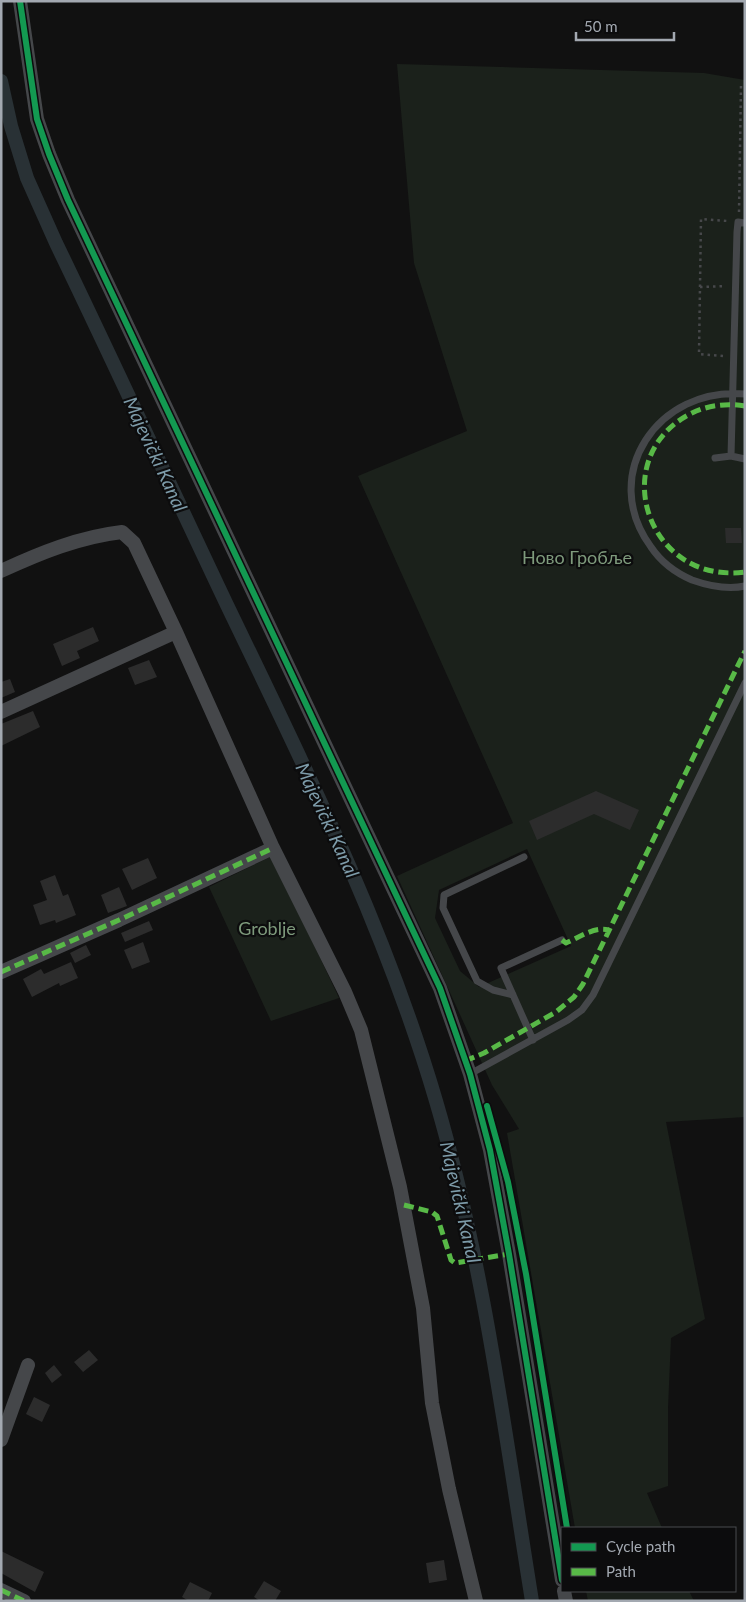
<svg xmlns="http://www.w3.org/2000/svg" width="746" height="1602" viewBox="0 0 746 1602" font-family="Lato,sans-serif">
  <rect width="100%" height="100%" fill="#111"/>
  <path fill="#1b211b" fill-rule="evenodd" d="M397,64L704,73L745,80V1117L666,1122L705,1319L671,1338L668,1408V1486L647,1493L662,1528H575L507,1133L519,1129L492,1085L397,876L513,823L358,476L467,431L414,263ZM527,849L571,946L479,987L460,971L435,918L439,890Z
    M272,856L339,998L271,1021L209,887Z
    M586,1591H689L694,1601H588Z"/>
  <g fill="none" stroke-linecap="round" stroke-linejoin="round">
    <path stroke="#293135" stroke-width="14" d="M1,81L11,126L27,178L56,243C114,363 170,485 227,605C305,767 385,927 436,1101C484,1264 505,1434 532,1601"/>
  </g>
  <path fill="#2c2c2c" d="M725,528H741L742,543H726Z
    M93,627L99,641L77,651L80,658L62,666L53,644Z
    M149,660L157,677L135,685L128,668Z
    M10,679L15,692L1,698V682Z
    M33,711L40,727L1,746V724Z
    M596,791L639,810L630,830L594,814L537,840L529,821Z
    M148,858L157,878L132,890L122,869Z
    M55,875L63,896L68,894L76,915L56,923L55,920L40,925L33,905L47,900L40,881Z
    M119,887L127,906L108,913L101,895Z
    M149,921L153,930L125,942L121,933Z
    M143,942L150,962L132,969L124,950Z
    M86,945L91,955L75,963L70,953Z
    M71,962L78,978L60,986L59,983L32,997L23,979L41,969L44,974Z
    M89,1350L98,1360L83,1372L74,1362Z
    M54,1365L62,1375L52,1383L45,1373Z
    M34,1397L50,1405L42,1422L26,1414Z
    M1,1551L44,1572L35,1592L1,1573Z
    M444,1560L447,1580L429,1583L426,1563Z
    M264,1581L281,1591L275,1601H260L254,1597Z
    M190,1582L212,1593L208,1601H189L182,1597Z"/>
  <g fill="none" stroke-linecap="round" stroke-linejoin="round">
    <path stroke="#47484b" stroke-width="2.5" stroke-dasharray="2.5 4" stroke-linecap="butt" d="M739,212L741,86H745
      M700,287L726,286
      M723,356L699,354L701,219L728,221"/>
    <path stroke="#45474a" stroke-width="7" d="M745,394C658,386 598,475 651,547C661,562 676,573 692,580C709,586 727,590 745,586
      M731,456L737,232L738,222L745,223
      M715,458L731,456L745,459
      M513,995L493,990L477,981L443,908L444,895L524,857
      M533,1040L501,968L562,940
      M470,1074L568,1020L582,1010L593,995L745,683"/>
    <path stroke="#45474a" stroke-width="14" d="M20,1L37,119L49,154L68,200L440,988L470,1074L490,1150L509,1254L562,1580
      M1,571C40,553 79,537 122,532L134,543L176,632L273,848L345,992L361,1030L400,1187L423,1308L432,1403L449,1489L476,1601
      M1,712L176,632
      M1,972L119,920L273,848
      M1,1440L28,1365
      M1,1590L24,1601
      M564,1591L566,1601"/>
    <path stroke="#58b947" stroke-width="5" stroke-dasharray="10 5" stroke-linecap="butt" d="M745,406C727,403 709,405 692,413C605,456 646,585 745,572
      M562,940L566,943C578,938 595,926 608,930
      M1,972L119,920L273,848
      M465,1061L484,1053L556,1012L574,997L583,984L745,651
      M404,1205L432,1212L437,1216L451,1260L455,1263L509,1254
      M1,1590L24,1601"/>
    <defs>
      <path id="cycleway" d="M20,1L37,119L49,154L68,200L440,988L470,1074L490,1150L509,1254L562,1580
        M487,1106L508,1182L526,1274L567,1528"/>
    </defs>
    <use href="#cycleway" stroke="#0c0c0d" stroke-width="9"/>
    <use href="#cycleway" stroke="#139951" stroke-width="6"/>
  </g>
  <g text-anchor="middle" dominant-baseline="central" stroke-width="4.5" stroke-linejoin="round" paint-order="stroke">
    <g font-size="18" fill="#7e9a7c" stroke="#0c0c0d">
      <text x="577" y="557">Ново Гробље</text>
      <text x="267" y="928">Groblje</text>
    </g>
    <g font-size="19" font-style="italic" fill="#7d9ba9" stroke="#0c0c0d">
      <text transform="translate(156 454) rotate(65)">Majevički Kanal</text>
      <text transform="translate(328 820) rotate(65)">Majevički Kanal</text>
      <text transform="translate(461 1202) rotate(77)">Majevički Kanal</text>
    </g>
  </g>
  <rect width="746" height="1602" fill="none" stroke="#a3a9b1" stroke-width="5"/>
  <rect x="561" y="1527" width="175" height="65" fill="#0c0c0d" stroke="#484b4f"/>
  <rect x="571" y="1543" width="25" height="8" fill="#139951" stroke="#484b4f"/>
  <text x="606" y="1552" font-size="15" fill="#a3a9b1">Cycle path</text>
  <rect x="571" y="1568" width="25" height="8" fill="#58b947" stroke="#484b4f"/>
  <text x="606" y="1577" font-size="15" fill="#a3a9b1">Path</text>
  <path d="M576 32v8h98v-8" fill="none" stroke="#a3a9b1" stroke-width="2.5"/>
  <text x="584" y="32" font-size="15" fill="#a3a9b1" stroke="#0c0c0d" stroke-width="4" paint-order="stroke">50 m</text>
</svg>
